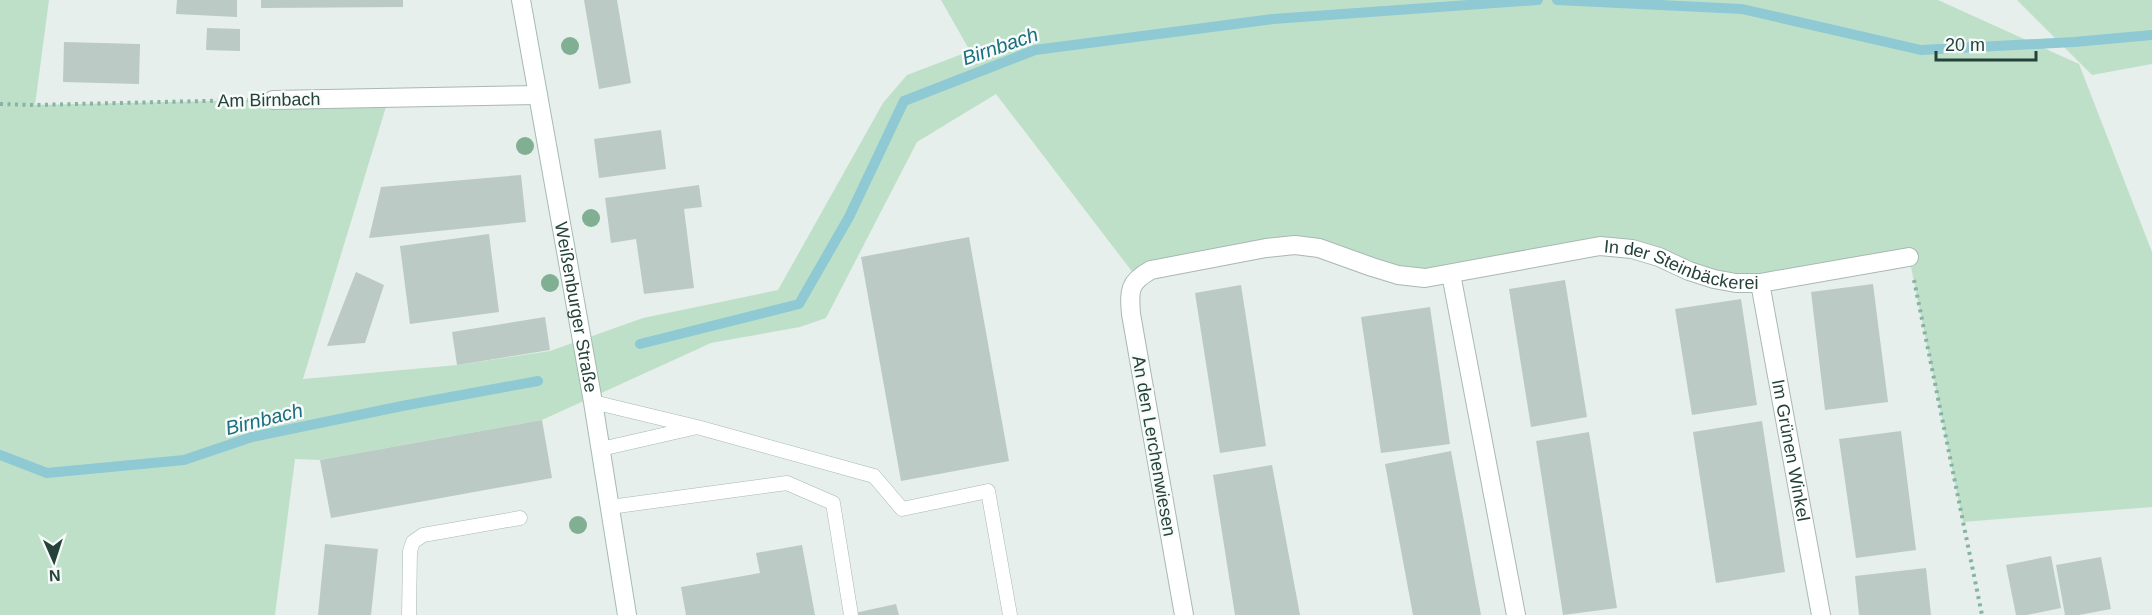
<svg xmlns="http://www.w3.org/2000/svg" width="2152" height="615" viewBox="0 0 2152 615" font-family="Arial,sans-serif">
  <rect width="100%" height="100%" fill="#e6efeb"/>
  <path fill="#bfe0c8" d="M0,0H49L35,105L389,97L303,379L457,365L550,351L643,318L778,290L883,103L907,75L970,51L941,0H1938L2079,64L2152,252V507L1963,522L1909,257L1760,283L1632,249L1425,278L1319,248L1137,278L996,94L917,142L826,318L800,327L711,343L542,420L320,460L295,459L275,615H0Z
    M2017,0H2152V64L2092,75Z"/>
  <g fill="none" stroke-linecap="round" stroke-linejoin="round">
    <path stroke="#8ec9d4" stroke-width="10" d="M1557,0L1742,9L1921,50L2074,42L2152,35
      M640,344L799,304L849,217L904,101L1035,50L1273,19L1538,0
      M0,455L47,473L184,460L252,437L402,406L538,381"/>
  </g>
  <path fill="#bbcac4" d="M177,0H237V17L176,14Z
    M261,0H403V7L261,8Z
    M584,0H617L631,83L599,89Z
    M207,28L240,29V51L206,50Z
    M64,42L140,44L139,84L63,82Z
    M661,130L666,169L599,178L594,139Z
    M521,175L526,222L369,238L381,187Z
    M699,185L702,207L684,209L694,288L644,294L636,239L611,243L605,198Z
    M489,234L499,312L410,324L400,246Z
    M969,237L1009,461L901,481L861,257Z
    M356,272L384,285L365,343L327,346Z
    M1565,280L1587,417L1531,427L1509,289Z
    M1873,284L1888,402L1825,410L1811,292Z
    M1241,285L1266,446L1220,453L1195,293Z
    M1741,299L1757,405L1692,415L1675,309Z
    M1430,307L1450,444L1381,453L1361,317Z
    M545,317L550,350L457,365L452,332Z
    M542,420L552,478L331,518L320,460Z
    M1762,421L1785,572L1716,583L1693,432Z
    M1901,431L1916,550L1856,558L1839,439Z
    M1589,432L1617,608L1563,615L1536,441Z
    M1451,451L1481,615H1413L1385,464Z
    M1272,465L1300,615H1235L1213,475Z
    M325,544L378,549L371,615H318Z
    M802,545L815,615H686L681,587L760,573L756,553Z
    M2051,556L2061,608L2027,615H2016L2006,565Z
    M2101,557L2111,609L2079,615H2065L2056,565Z
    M1926,568L1931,615H1859L1855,576Z
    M896,604L899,615H850V614Z"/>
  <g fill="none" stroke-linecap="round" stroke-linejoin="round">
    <defs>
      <path id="lane" d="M593,402L697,427L874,476L902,509L988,491L1010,615
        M601,449L693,428
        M610,507L787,483L833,503L851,615
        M409,615L410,551L413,542L423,535L520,518"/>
      <g id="street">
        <path d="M273,100L538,95"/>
        <path d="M1451,274L1516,615"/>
        <path id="s1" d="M1760,283L1821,615"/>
        <path id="s2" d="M1184,615L1131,314C1129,290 1129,282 1151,270L1266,248L1295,245L1319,248L1372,267L1398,275L1425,278L1600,246L1632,249L1659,257L1689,271L1714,279L1736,283H1760L1909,257"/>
      </g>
      <g id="secondary">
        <path id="s3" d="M521,0L593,402L627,615"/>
      </g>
    </defs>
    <use href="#lane" stroke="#a8b8b2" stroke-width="15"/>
    <use href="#street" stroke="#a8b8b2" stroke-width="20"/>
    <use href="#secondary" stroke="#a4bbb3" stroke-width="20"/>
    <path stroke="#86b3a5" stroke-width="4" stroke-dasharray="3 4.5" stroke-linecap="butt" d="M0,104L34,105L248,100
      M1914,280L1982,615"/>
    <use href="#lane" stroke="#fff" stroke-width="14"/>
    <use href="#street" stroke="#fff" stroke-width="18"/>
    <use href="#secondary" stroke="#fff" stroke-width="18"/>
  </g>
  <g fill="#80af93">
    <circle cx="570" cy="46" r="9"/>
    <circle cx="525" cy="146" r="9"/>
    <circle cx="591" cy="218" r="9"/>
    <circle cx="550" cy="283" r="9"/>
    <circle cx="578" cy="525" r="9"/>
  </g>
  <g text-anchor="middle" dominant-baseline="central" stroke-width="5" stroke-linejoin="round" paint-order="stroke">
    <g font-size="18" fill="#24423a" stroke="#f7fbf9">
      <text transform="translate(269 100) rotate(-1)">Am Birnbach</text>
      <text stroke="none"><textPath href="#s2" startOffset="902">In der Steinbäckerei</textPath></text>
      <text stroke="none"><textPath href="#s3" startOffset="312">Weißenburger Straße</textPath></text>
      <text transform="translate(1154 446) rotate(80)">An den Lerchenwiesen</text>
      <text stroke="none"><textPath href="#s1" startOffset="170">Im Grünen Winkel</textPath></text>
    </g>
    <g font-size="20" font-style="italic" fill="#1c6f80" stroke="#f7fbf9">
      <text transform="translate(1000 46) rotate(-19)">Birnbach</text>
      <text transform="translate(264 419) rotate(-14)">Birnbach</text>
    </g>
  </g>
  <g transform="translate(54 561) rotate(177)" stroke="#f7fbf9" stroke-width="4.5" paint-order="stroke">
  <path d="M0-4.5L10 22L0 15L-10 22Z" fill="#24423a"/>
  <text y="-9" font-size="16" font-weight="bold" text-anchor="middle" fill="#24423a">N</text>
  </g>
  <path d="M1936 51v9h100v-9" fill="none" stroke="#24423a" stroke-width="3"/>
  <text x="1945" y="51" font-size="18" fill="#24423a" stroke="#f7fbf9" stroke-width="4.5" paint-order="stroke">20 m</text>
</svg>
